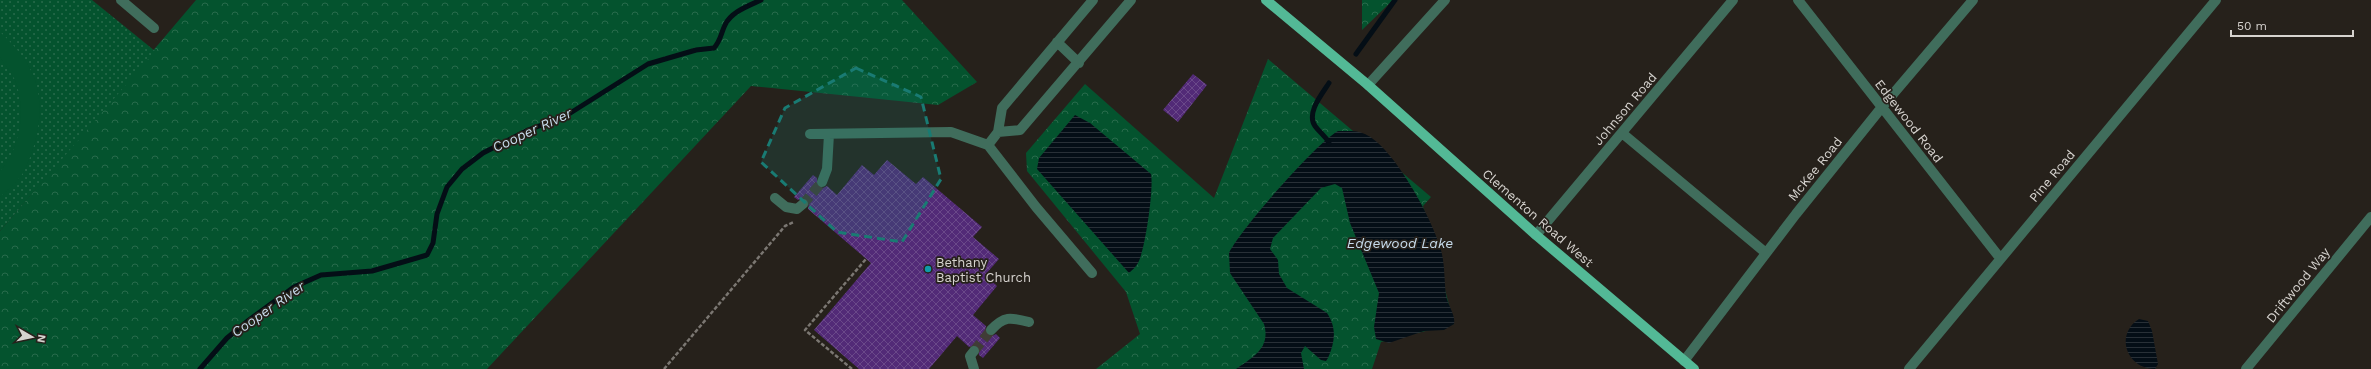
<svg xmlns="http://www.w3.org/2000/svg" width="2371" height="369" viewBox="0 0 2371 369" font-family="'Work Sans',sans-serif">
  <defs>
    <pattern id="forest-crowns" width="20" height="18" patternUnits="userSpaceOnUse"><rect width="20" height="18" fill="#04532e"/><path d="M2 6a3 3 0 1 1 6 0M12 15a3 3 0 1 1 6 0" fill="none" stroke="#286b4b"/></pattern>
    <pattern id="park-dots" width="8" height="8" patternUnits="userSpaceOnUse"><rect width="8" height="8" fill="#04532e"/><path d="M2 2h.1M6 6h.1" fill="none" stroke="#286b4b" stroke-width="1.8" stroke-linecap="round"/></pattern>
    <pattern id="water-rules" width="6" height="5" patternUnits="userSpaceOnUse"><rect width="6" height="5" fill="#040e16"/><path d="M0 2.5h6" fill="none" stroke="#283037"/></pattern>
    <pattern id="building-cross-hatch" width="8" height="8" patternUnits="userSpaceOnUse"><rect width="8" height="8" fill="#522a77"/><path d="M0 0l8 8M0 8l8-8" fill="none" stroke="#6a4889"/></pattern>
  </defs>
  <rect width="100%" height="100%" fill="#26211b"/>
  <path fill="url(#forest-crowns)" d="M196,0H902L977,82L938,105L751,86L487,369H0V231Z
    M1362,0H1393L1362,30Z
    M1268,59L1431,197L1423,206L1454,324L1381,342L1372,369H1096L1140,334L1126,292L1027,171L1026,153L1085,84L1214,198Z"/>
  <path fill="url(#park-dots)" d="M0,0H92L155,51L0,231Z"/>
  <path fill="#04532e" d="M0,32C13,44 26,58 33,75C46,105 38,145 23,173C18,181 7,191 0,197V171C20,150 26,111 16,83C13,73 5,66 0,57C0,51 0,38 0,32Z"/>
  <path fill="url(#water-rules)" d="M1075,115L1090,123L1151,174C1154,188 1145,251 1138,263C1136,267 1132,270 1129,273L1037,169L1039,158Z
    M1338,131C1347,131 1357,130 1365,134C1394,147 1433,220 1441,250C1445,265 1444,279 1446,295C1447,304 1456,315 1454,324L1444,330L1424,331L1389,343L1376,339L1374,327L1379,293L1350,223L1342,188L1335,184L1321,188L1273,238L1270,249L1278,260L1279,274L1287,288L1327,313C1337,328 1335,342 1328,358L1326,361L1321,360L1305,346L1301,353L1304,369H1236C1253,357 1271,348 1264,324L1230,273L1229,253C1240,230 1316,143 1338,131Z
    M2139,319L2148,321L2152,331L2158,364L2155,369C2127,369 2114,335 2139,319Z"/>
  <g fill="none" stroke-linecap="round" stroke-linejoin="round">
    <path stroke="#040e16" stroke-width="5" d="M1356,54L1395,0
      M1329,143C1325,135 1320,133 1315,126C1306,113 1322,94 1329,83
      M200,369L227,338L249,320L294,287L321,275L372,271L427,255L433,243L437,214L447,187L462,169L483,153L528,130L564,117L648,64L696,50L714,48C721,40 721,33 725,25C731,12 748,6 761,0"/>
  </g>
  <path fill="url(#building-cross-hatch)" d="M1193,74L1207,85L1178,122L1163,110Z
    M887,160L916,184L923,177L982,227L973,237L999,259L985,275L997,286L973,315L986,326L985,331L987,335L992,336L996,334L1000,338L983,358L979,355L978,346L975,345L969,347L957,336L929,369H859L814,330L871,263L808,209L809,203L808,200L802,198L798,200L794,197L813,175L817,178V186L823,188L827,186L837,195L862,165L874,175Z"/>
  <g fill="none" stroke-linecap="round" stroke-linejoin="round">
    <path stroke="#403c36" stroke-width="10" stroke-dasharray="10 5" stroke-linecap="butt" d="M803,204L822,182
      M974,351L991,330"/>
    <path stroke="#7b7772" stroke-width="2.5" stroke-dasharray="4 2" stroke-linecap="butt" d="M664,369L785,226L794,222
      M852,369L805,330L866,259"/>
    <path stroke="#406d5c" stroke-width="10" d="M121,0L154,28
      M1798,0L2000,258
      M1057,42L1079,63
      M1368,85L1445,0
      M998,132L1020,130L1131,0
      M1622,133L1766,253
      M810,134L951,132L988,145L1036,207L1092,273
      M988,145L998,132L1002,108L1093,0
      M822,182L827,169L829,134
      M775,198L786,207L797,209L803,204
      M1536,235L1733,0
      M991,330C1004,316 1010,317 1029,322
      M1684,361L1796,214L1882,107L1973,0
      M974,369L970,356L974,351
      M1909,369L2216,0
      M2246,369L2371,217"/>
    <path stroke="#53b996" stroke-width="10" d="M1266,0L1368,85L1536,235L1694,369"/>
  </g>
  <path fill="#197b73" fill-opacity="0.2" stroke="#197b73" stroke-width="3" stroke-dasharray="8 5" stroke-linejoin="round" d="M856,68L921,97L941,179L902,242L837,232L761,162L785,108Z"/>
  <circle fill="#0f9aa8" stroke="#26211b" stroke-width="1.5" cx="928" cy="269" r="4"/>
  <g text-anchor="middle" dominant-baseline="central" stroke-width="3.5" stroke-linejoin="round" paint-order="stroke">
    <g font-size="13" fill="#d6d3cf" stroke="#26211b">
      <text transform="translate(1625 109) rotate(-50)">Johnson Road</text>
      <text transform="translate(1909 121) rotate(52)">Edgewood Road</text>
      <text transform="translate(1815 169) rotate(-51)">McKee Road</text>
      <text transform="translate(2052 176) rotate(-50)">Pine Road</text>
      <text transform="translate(1538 218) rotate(41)">Clementon Road West</text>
      <text transform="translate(2298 285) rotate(-51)">Driftwood Way</text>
    </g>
    <g font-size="13" fill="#d6d3cf" stroke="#26211b" text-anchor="start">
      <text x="936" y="262">Bethany<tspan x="936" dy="15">Baptist Church</tspan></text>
    </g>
    <g font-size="14" font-style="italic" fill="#c7dcec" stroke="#26211b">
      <text transform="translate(532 130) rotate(-25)">Cooper River</text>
      <text x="1400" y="243">Edgewood Lake</text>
      <text transform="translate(268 309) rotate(-35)">Cooper River</text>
    </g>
  </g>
  <g transform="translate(32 337) rotate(99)" stroke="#26211b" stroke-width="3" paint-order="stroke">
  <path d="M0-3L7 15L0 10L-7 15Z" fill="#d6d3cf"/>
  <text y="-6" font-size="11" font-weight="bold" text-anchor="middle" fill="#d6d3cf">N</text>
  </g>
  <path d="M2231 30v6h122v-6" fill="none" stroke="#d6d3cf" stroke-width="2"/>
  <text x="2237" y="30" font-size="12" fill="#d6d3cf" stroke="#26211b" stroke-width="3" paint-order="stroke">50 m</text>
</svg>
